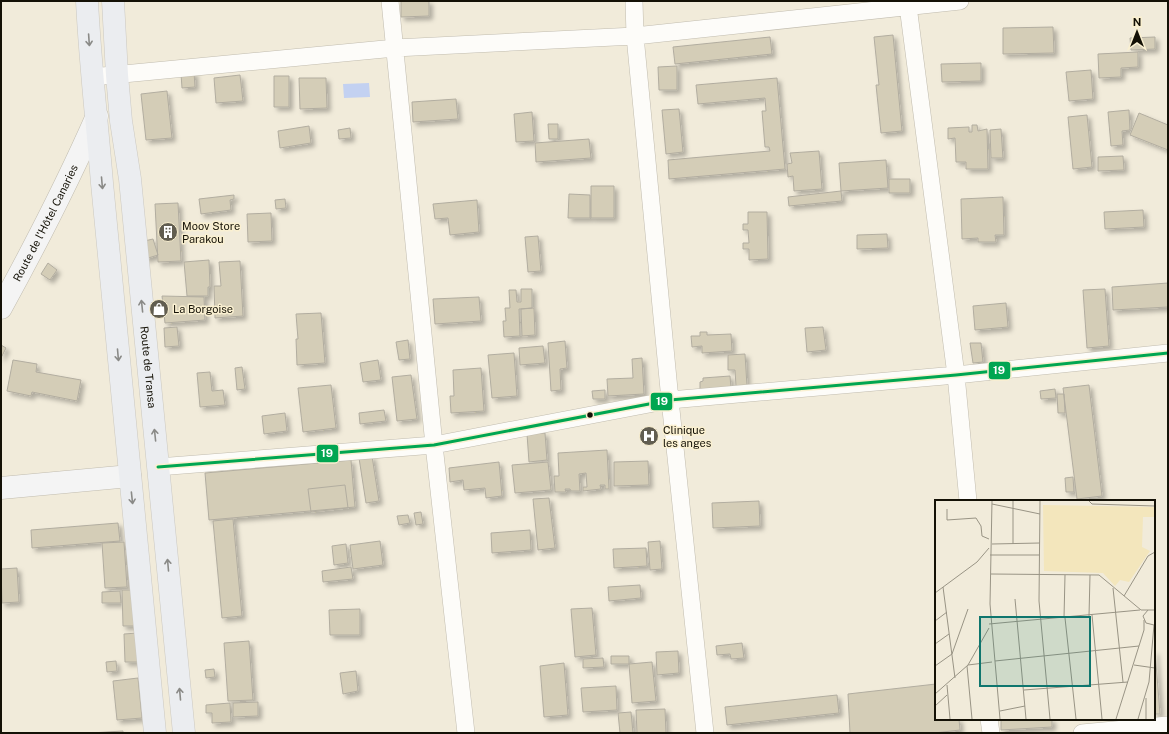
<svg xmlns="http://www.w3.org/2000/svg" width="1169" height="734" viewBox="0 0 1169 734" font-family="'Public Sans',sans-serif">
  <defs>
    <filter id="shadow"><feDropShadow dx="3.5" dy="3.5" stdDeviation="2" flood-color="#0004"/></filter>
  </defs>
  <rect width="100%" height="100%" fill="#f1ebda"/>
  <path fill="#c3d1f1" d="M369,83L370,97L344,98L343,84Z"/>
  <path fill="#d4cdb7" stroke="#b2ada0" filter="url(#shadow)" d="M401,1H429V16L401,17Z
    M1053,27L1054,53L1003,54V28Z
    M893,35L902,131L881,133L876,85H879L874,37Z
    M770,37L772,54L675,64L673,47Z
    M1155,37V49L1131,50L1130,38Z
    M1138,52V67L1121,68V77L1099,78L1098,54Z
    M981,63V81L942,82L941,64Z
    M677,66V90H659L658,67Z
    M1091,70L1093,99L1069,101L1066,72Z
    M194,72L195,87L182,88L181,74Z
    M240,75L243,101L216,103L214,78Z
    M274,76H289V107H274Z
    M299,78H326L327,108L300,109Z
    M777,78L785,169L669,179L668,160L770,151L769,147H765L762,111H766L765,98L698,104L696,85Z
    M167,91L172,138L146,140L141,94Z
    M456,99L458,119L413,122L412,102Z
    M679,109L683,152L666,154L662,110Z
    M1129,110L1130,130L1122,131L1123,145L1111,146L1108,112Z
    M532,112L534,141L516,142L514,114Z
    M1139,113L1168,125V150L1130,135Z
    M1087,115L1092,167L1073,169L1068,117Z
    M548,124H558V139H549Z
    M972,125H977L978,131L987,129L988,169H966V162H956L955,138L948,139V128L969,127V132H972Z
    M309,126L311,143L280,148L278,131Z
    M350,128L351,138L339,139L338,130Z
    M1001,129L1003,158H991L990,130Z
    M589,139L591,158L536,162L535,143Z
    M819,151L822,189L794,191L793,176L788,177L787,164L792,163L790,153Z
    M1123,156L1124,170L1098,171V157Z
    M886,160L888,188L841,191L839,163Z
    M889,179H910V193H889Z
    M591,186H614V218H591Z
    M841,191L842,201L789,206L788,197Z
    M569,194L590,195V218H568Z
    M234,195V199L230,200L231,210L201,214L199,199Z
    M1003,197L1004,235H995L996,242H978V238L962,239L961,199Z
    M285,199L286,208L276,209L275,200Z
    M477,200L479,232L450,235L448,218L435,219L433,204Z
    M178,203L181,261L158,262L155,204Z
    M1143,210L1144,227L1105,229L1104,212Z
    M748,212H767L768,259L749,260V249H743V243H749L748,230H743V224H748Z
    M271,213L272,241L248,242L247,214Z
    M887,234L888,248L857,249V235Z
    M538,236L541,271L528,272L525,237Z
    M153,239L158,255L145,259L140,242Z
    M209,260L210,287H208V296H187L184,262Z
    M240,261L243,316L215,318L214,286H221L219,262Z
    M48,263L57,270L50,280L41,274Z
    M1168,283V307L1113,310L1112,287Z
    M521,289H532V308L519,309L520,336L504,337L503,321H506L505,308H510L509,290H516L517,302H521Z
    M1105,289L1109,346L1087,348L1083,290Z
    M162,296L204,297L205,320L165,323Z
    M479,297L481,321L435,324L433,299Z
    M1006,303L1008,327L975,330L973,306Z
    M534,308L535,335L522,336L521,309Z
    M321,313L325,363L297,365L296,339H298L296,314Z
    M177,327L179,346L165,347L164,328Z
    M823,327L826,350L807,352L805,328Z
    M700,332H707V335L731,334L732,351L702,353V346L692,347L691,336H700Z
    M408,340L410,359L399,360L396,342Z
    M565,341L567,368L560,369L561,390L551,391L548,343Z
    M970,343H981L983,362L973,363Z
    M1,345L6,348L1,358Z
    M543,346L545,363L520,365L519,348Z
    M514,353L517,396L492,398L488,355Z
    M745,354L747,386H736L735,370H728V355Z
    M642,358L644,394L608,396L607,379L633,378L632,359Z
    M13,360L37,364L36,372L81,380L77,401L32,392L31,396L7,391Z
    M378,360L381,380L363,382L360,363Z
    M242,367L245,389L237,390L235,368Z
    M481,368L484,411L451,413L450,396H454L453,370Z
    M210,372L212,391L223,390L225,405L200,407L197,373Z
    M411,375L417,419L397,421L392,377Z
    M730,376L731,388L700,389V382L703,381V378Z
    M331,385L336,428L303,432L298,388Z
    M1089,385L1102,496L1077,499L1063,388Z
    M1055,389L1056,398L1041,399L1040,391Z
    M605,390V399H593L592,391Z
    M1057,394H1064L1065,413H1058Z
    M384,410L386,421L360,424L359,413Z
    M285,413L287,431L264,434L262,416Z
    M545,433L547,460L529,462L527,434Z
    M607,450L609,489H605V485H600L601,489L583,491V487H587L586,473L579,474L580,491H571L570,489H565L566,492H555L554,476H559L558,453Z
    M372,456L379,501L366,503L359,458Z
    M351,460L355,507L209,520L205,473Z
    M648,461L649,485L614,486V462Z
    M499,462L502,496L486,498L485,488L464,490L463,480L450,482L449,468Z
    M548,462L551,490L515,493L512,465Z
    M1073,477L1074,492H1066L1065,478Z
    M345,485L348,508L311,512L308,489Z
    M549,498L555,548L538,550L533,499Z
    M759,501L760,526L713,528L712,503Z
    M421,512L423,524L416,525L414,513Z
    M408,515L410,523L399,525L397,516Z
    M233,519L242,616L222,618L213,521Z
    M118,523L120,541L32,548L31,530Z
    M530,530L531,550L492,553L491,533Z
    M380,541L383,565L353,569L350,545Z
    M660,541L662,569L650,570L648,542Z
    M124,542L127,587L105,588L102,543Z
    M346,544L348,563L334,565L332,546Z
    M646,548L647,566L614,568L613,549Z
    M351,567L353,579L323,582L322,571Z
    M17,568L19,602L2,603L1,569Z
    M640,585L641,598L609,601L608,587Z
    M122,590H134L135,626H123Z
    M120,591L121,603H102V592Z
    M592,608L596,655L575,657L571,609Z
    M360,609V635H330L329,610Z
    M137,633L138,662H125L124,634Z
    M249,641L253,700L228,701L224,643Z
    M742,643L744,658L731,659L730,654L717,655L716,646Z
    M678,651L679,673L657,675L656,652Z
    M1154,651H1155L1160,714H1154Z
    M611,656H629V664H611Z
    M603,658L604,667L583,668V659Z
    M116,661L117,671L107,672L106,662Z
    M652,662L656,701L632,703L629,664Z
    M564,663L568,715L544,717L540,666Z
    M214,669L215,677L206,678L205,670Z
    M356,671L358,691L343,694L340,673Z
    M138,678L142,718L117,720L113,681Z
    M936,684V719H959L960,730L934,733H850L848,694Z
    M616,686L617,710L583,712L581,688Z
    M837,695L839,713L727,725L725,707Z
    M258,702V716L233,717V703Z
    M230,703L231,722L212,723V713H206V705Z
    M665,709L666,733H637L636,710Z
    M631,712L633,733H620L618,713Z
    M1001,719H1052V727L1001,730Z
    M123,731V733H90Z"/>
  <g fill="none" stroke-linecap="round" stroke-linejoin="round">
    <defs>
      <path id="street" d="M390,1L434,445L466,733
        M634,1L635,36L670,400L705,733
        M908,6L956,375L968,501
        M92,77L395,48L635,36L960,1
        M158,467L434,445L670,400L956,375L1168,353
        M989,719L991,733
        M1082,733L1168,725"/>
      <g id="secondary">
        <path id="s1" d="M1,308C35,246 68,182 97,116"/>
        <path d="M1,488L130,476"/>
      </g>
      <g id="primary">
        <path d="M87,1C90,62 97,122 102,183L155,733"/>
        <path id="s2" d="M113,1L117,75L121,121L130,179L184,733"/>
      </g>
    </defs>
    <use href="#street" stroke="#c1bcaf" stroke-width="18"/>
    <use href="#secondary" stroke="#c1bcaf" stroke-width="23"/>
    <use href="#primary" stroke="#cbc8c0" stroke-width="23"/>
    <use href="#street" stroke="#fdfcf9" stroke-width="17"/>
    <use href="#secondary" stroke="#f4f4f4" stroke-width="22"/>
    <use href="#primary" stroke="#ebedf0" stroke-width="22"/>
    <defs>
      <path id="bus-1" d="M158,467L434,445L670,400L956,375L1168,353"/>
    </defs>
    <use href="#bus-1" stroke="#faf0d1" stroke-width="6"/>
    <use href="#bus-1" stroke="#00a651" stroke-width="3"/>
  </g>
  <defs><path id="oneway-shaft" d="M-6 0H5M1.5-3L5.5 0L1.5 3" fill="none" stroke-width="1.6" stroke-linecap="round" stroke-linejoin="round"/></defs>
  <g stroke="#8a8a87">
    <use href="#oneway-shaft" transform="translate(89 40) rotate(86)"/>
    <use href="#oneway-shaft" transform="translate(102 183) rotate(85)"/>
    <use href="#oneway-shaft" transform="translate(142 306) rotate(-96)"/>
    <use href="#oneway-shaft" transform="translate(118 355) rotate(85)"/>
    <use href="#oneway-shaft" transform="translate(155 435) rotate(-96)"/>
    <use href="#oneway-shaft" transform="translate(132 498) rotate(84)"/>
    <use href="#oneway-shaft" transform="translate(168 565) rotate(-95)"/>
    <use href="#oneway-shaft" transform="translate(180 694) rotate(-95)"/>
  </g>
  <defs>
    <symbol id="building-disc" viewBox="-11 -11 22 22"><circle r="9.5" fill="#615d50" stroke="#faf0d1"/><path d="M-4-6H4V6H1V3H-1V6H-4ZM-2.5-4.3h1.7v1.8h-1.7ZM.8-4.3h1.7v1.8H.8ZM-2.5-1h1.7V.8h-1.7ZM.8-1h1.7V.8H.8Z" fill="#fff"/></symbol>
    <symbol id="shop-disc" viewBox="-11 -11 22 22"><circle r="9.5" fill="#615d50" stroke="#faf0d1"/><path d="M-5-2.5h2.3a2.7 3.5 0 0 1 5.4 0H5L5.5 6h-11ZM-1.5-2.5h3a1.5 2.3 0 0 0-3 0Z" fill="#fff"/></symbol>
    <symbol id="hospital-disc" viewBox="-11 -11 22 22"><circle r="9.5" fill="#615d50" stroke="#faf0d1"/><path d="M-5-5h3v3.5h4V-5h3V5h-3V1.5h-4V5h-3Z" fill="#fff"/></symbol>
  </defs>
  <g fill-rule="evenodd">
    <use href="#building-disc" x="157" y="221" width="22" height="22"/>
    <use href="#shop-disc" x="148" y="298" width="22" height="22"/>
    <use href="#hospital-disc" x="638" y="425" width="22" height="22"/>
  </g>
  <circle fill="#141106" stroke="#faf0d1" stroke-width="1.5" cx="590" cy="415" r="3.5"/>
  <g text-anchor="middle" dominant-baseline="central" stroke-width="3" stroke-linejoin="round" paint-order="stroke">
    <g font-size="11" fill="#141106" stroke="#faf0d1">
      <text stroke="none"><textPath href="#s1" startOffset="96">Route de l'Hôtel Canaries</textPath></text>
      <text stroke="none"><textPath href="#s2" startOffset="368">Route de Transa</textPath></text>
    </g>
    <g font-size="11" fill="#141106" stroke="#faf0d1" text-anchor="start">
      <text x="182" y="226">Moov Store<tspan x="182" dy="13">Parakou</tspan></text>
      <text x="173" y="309">La Borgoise</text>
      <text x="663" y="430">Clinique<tspan x="663" dy="13">les anges</tspan></text>
    </g>
  </g>
  <g transform="translate(935 500)">
    <rect width="220" height="220" fill="#f1ebda"/>
    <path d="M108,5L220,7V17H208L207,47L215,51L194,82L185,80L180,86L168,73L109,71Z" fill="#f3e6bc"/>
    <path fill="none" stroke="#999485" stroke-width="1" d="M57,1L55,104L65,219M78,1V44M105,1L104,101L115,219M154,1L157,4L220,6M57,4L105,14M12,9V20L41,18L46,26L47,36L54,39M57,44L105,43M55,55H105M56,74L164,75L206,110H213M8,87L20,178M178,88L188,182M0,93L42,62L54,48M189,96L213,56L220,52M80,99L91,219M157,115L167,219M154,116L155,75M129,118L130,75M130,118L141,219M0,121L12,112M54,124L205,110M219,125L211,123L208,116L213,110H220M0,144L14,134M60,161L204,146M33,165L57,162M199,165L220,168M0,166L17,154L33,109M32,166L37,219M12,185L15,219M89,190L193,182M0,194L33,165L54,128M0,206L12,195M65,211L90,206M181,219L209,130V120M203,219L214,182L219,125M211,219V198"/>
    <path fill="#0f766e" fill-opacity="0.15" stroke="#0f766e" stroke-width="2" d="M45,117H155V186H45Z"/>
    <rect width="220" height="220" fill="none" stroke="#141106" stroke-width="2"/>
  </g>
  <g stroke="#faf0d1" stroke-width="1.5">
    <rect x="988" y="361" width="23" height="19" rx="4" fill="#00a651"/>
    <rect x="650" y="392" width="23" height="19" rx="4" fill="#00a651"/>
    <rect x="316" y="444" width="23" height="19" rx="4" fill="#00a651"/>
  </g>
  <g font-size="11" text-anchor="middle" font-weight="bold" fill="#fff">
    <text x="999" y="374">19</text>
    <text x="662" y="405">19</text>
    <text x="327" y="457">19</text>
  </g>
  <rect width="1169" height="734" fill="none" stroke="#141106" stroke-width="4"/>
  <g transform="translate(1137 32)" stroke="#faf0d1" stroke-width="3" paint-order="stroke">
  <path d="M0-3L7 15L0 10L-7 15Z" fill="#141106"/>
  <text y="-6" font-size="11" font-weight="bold" text-anchor="middle" fill="#141106">N</text>
  </g>
</svg>
